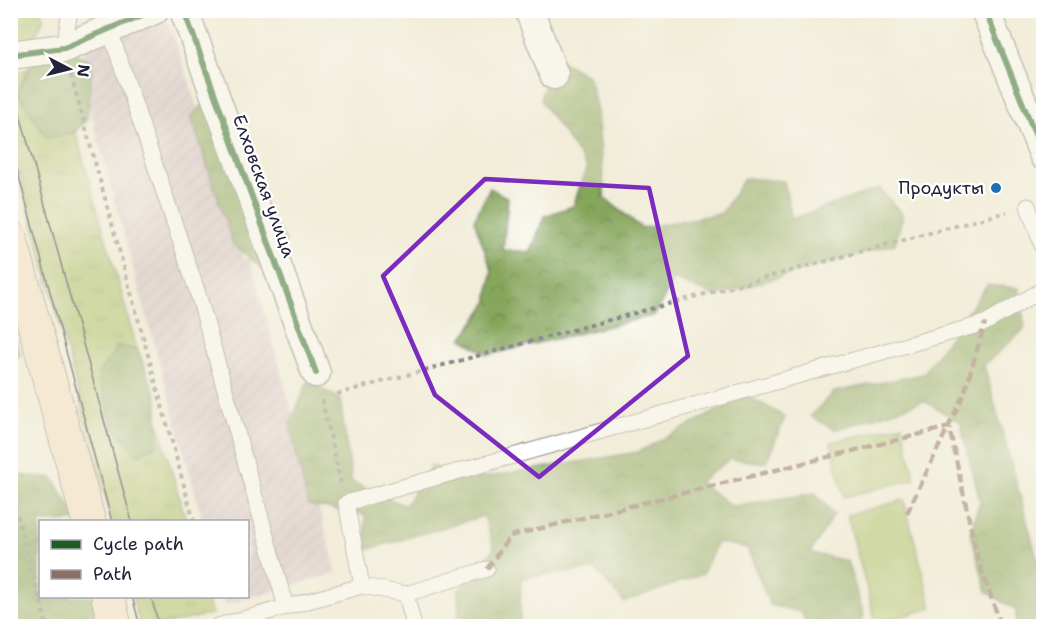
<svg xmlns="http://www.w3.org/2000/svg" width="1054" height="637" viewBox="0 0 1054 637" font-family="'Shantell Sans',sans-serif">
  <defs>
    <pattern id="industrial-furrows" width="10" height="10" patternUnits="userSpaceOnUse" patternTransform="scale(1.5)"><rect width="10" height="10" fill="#d1bdca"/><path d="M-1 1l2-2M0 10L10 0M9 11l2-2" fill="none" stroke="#b3a2ae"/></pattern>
    <pattern id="grass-tufts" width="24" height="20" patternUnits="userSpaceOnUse" patternTransform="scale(1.5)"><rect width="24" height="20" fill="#a8c066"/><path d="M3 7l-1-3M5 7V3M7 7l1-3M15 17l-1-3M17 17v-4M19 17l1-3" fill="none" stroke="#889c55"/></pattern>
    <pattern id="forest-crowns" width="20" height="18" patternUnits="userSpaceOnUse" patternTransform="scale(1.5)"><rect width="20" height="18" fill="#86a65b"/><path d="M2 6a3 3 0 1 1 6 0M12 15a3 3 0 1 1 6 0" fill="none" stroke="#6d874c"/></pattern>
  </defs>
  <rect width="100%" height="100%" fill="#fff"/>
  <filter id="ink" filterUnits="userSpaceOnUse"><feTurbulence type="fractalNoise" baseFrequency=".0167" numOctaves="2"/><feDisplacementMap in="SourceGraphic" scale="12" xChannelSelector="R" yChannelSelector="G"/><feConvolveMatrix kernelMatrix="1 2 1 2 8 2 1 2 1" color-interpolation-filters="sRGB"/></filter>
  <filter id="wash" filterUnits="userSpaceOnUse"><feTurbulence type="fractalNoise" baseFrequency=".008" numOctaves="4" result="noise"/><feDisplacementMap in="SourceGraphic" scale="24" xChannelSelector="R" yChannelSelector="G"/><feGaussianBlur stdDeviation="1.35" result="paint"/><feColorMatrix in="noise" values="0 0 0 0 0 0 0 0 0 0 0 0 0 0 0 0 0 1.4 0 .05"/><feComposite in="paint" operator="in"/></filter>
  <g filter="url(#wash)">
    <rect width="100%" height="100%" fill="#f2edd9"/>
    <path fill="url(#industrial-furrows)" d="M91,11H164L190,84L244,260L250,259L337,573L225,605L223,597L248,596V522L203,521L80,75Z"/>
    <path fill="url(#grass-tufts)" stroke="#657150" stroke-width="1.5" d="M11,11H41L44,19L33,40L11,46Z
      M46,64L61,81L186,521H112L11,141L10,74Z
      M132,597H207L212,614L159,626H140Z"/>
    <path fill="url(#forest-crowns)" stroke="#54644b" stroke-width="1.5" d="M74,53L92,61L87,120L73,133L47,138L17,93L34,58Z
      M553,56L589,77L597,111L605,198L642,228L722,213L744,178L784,181L792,219L879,188L903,215L895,244L715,296L674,279L655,315L488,355L462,339L487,304L492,271L474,220L490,188L508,198L503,250L531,252L544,216L573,206L587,167L540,100Z
      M219,90L235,105L260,206L286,240L271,275L233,244L191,116Z
      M987,285L1019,288L1025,329L984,365L1043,579V626H1016V610L987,592L970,533L980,501L960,422L924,401L835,430L810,416L834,392L923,374Z
      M11,320L21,355L11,360H10Z
      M118,346L138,350L157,398L158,445L138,455L113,427L98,374Z
      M308,381L340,399L352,482L405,506L431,465L468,480L638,452L747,395L785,417L766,463L730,459L699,482L732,506L815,493L834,514L810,553L847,561L864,615L860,626H807L801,612L770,605L747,548L717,542L703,574L624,602L595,569L521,578L520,624L514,626H459L458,591L494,549L484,516L366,550L365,515L308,505L290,424Z
      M20,475L53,478L79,521L40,522V596L98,597L100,607L93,626H19L11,600L20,556L11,534L10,494Z"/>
    <path fill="#a8c066" stroke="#657150" stroke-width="1.5" d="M902,425L915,479L844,497L831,442Z
      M904,500L932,608L876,623L847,515Z"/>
  </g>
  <g filter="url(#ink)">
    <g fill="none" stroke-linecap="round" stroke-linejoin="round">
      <defs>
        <path id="service" d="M110,31L199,297L286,607
          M64,48L70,10
          M1028,206L1044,251
          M362,586L346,503L985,323L1044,289
          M406,594L414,626
          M218,626L362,586L406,594L487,569"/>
        <path id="minor" d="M184,10L316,373
          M529,10L554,75
          M985,10L1044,156
          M10,55L64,48L154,10"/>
        <path id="secondary" d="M10,237L89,522
          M108,596L115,626"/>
      </defs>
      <use href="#service" stroke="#8a888a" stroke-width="17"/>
      <use href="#minor" stroke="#8a888a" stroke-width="31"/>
      <use href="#secondary" stroke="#8a888a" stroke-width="35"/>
      <path stroke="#8a888a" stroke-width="4" stroke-dasharray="4.5 4.5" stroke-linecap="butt" d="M71,75L194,522
        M337,394L1007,212
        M322,400L341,483
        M10,489L47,626"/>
      <use href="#service" stroke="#fff" stroke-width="15"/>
      <use href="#minor" stroke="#fff" stroke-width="28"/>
      <use href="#secondary" stroke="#fbe5cf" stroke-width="33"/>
      <path stroke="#22223b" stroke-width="1.5" d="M10,78L132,522
        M10,143L112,522
        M132,596L140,626
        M151,596L159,626"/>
      <path stroke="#8d6e63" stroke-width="4.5" stroke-dasharray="9 4.5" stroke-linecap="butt" d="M907,513L964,394L985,323
        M487,569L510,536L949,427L977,556L1001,626"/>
      <defs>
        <path id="cycleway" d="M184,10L316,373
          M985,10L1044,156
          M10,55L64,48L154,10"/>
      </defs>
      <use href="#cycleway" stroke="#fff" stroke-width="10"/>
      <use href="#cycleway" stroke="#1b5e20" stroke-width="6"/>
    </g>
  </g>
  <path d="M0 0H1054V637H0ZM485,179L649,188L688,356L539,477L435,395L383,276Z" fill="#f2edd9" fill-opacity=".55" fill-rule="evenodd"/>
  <path fill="none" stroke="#7b2cbf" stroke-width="4.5" stroke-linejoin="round" d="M485,179L649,188L688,356L539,477L435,395L383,276Z"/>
  <circle fill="#1f6fb2" stroke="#fff" stroke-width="2" cx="996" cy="188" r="6"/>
  <g text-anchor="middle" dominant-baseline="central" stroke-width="4.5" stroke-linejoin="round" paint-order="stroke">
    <g font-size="18" fill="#22223b" stroke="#fff">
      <text transform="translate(264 186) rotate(70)">Елховская улица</text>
    </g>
    <g font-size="18" fill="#22223b" stroke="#fff" text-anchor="end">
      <text x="984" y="188">Продукты</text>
    </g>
  </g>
  <rect width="1054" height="637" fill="none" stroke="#fff" stroke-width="36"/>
  <rect x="39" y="520" width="210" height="78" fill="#ffffff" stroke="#a7a7b1" stroke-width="1.5"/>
  <rect x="51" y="540" width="30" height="9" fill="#1b5e20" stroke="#a7a7b1" stroke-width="1.5"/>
  <text x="93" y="550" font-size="18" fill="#22223b">Cycle path</text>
  <rect x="51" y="570" width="30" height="9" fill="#8d6e63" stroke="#a7a7b1" stroke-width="1.5"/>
  <text x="93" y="580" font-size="18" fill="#22223b">Path</text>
  <g transform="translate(69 69) rotate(97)" stroke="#ffffff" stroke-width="4.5" paint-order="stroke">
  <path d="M0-4.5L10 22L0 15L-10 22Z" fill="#22223b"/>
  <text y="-9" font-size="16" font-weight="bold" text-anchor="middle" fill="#22223b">N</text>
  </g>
</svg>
